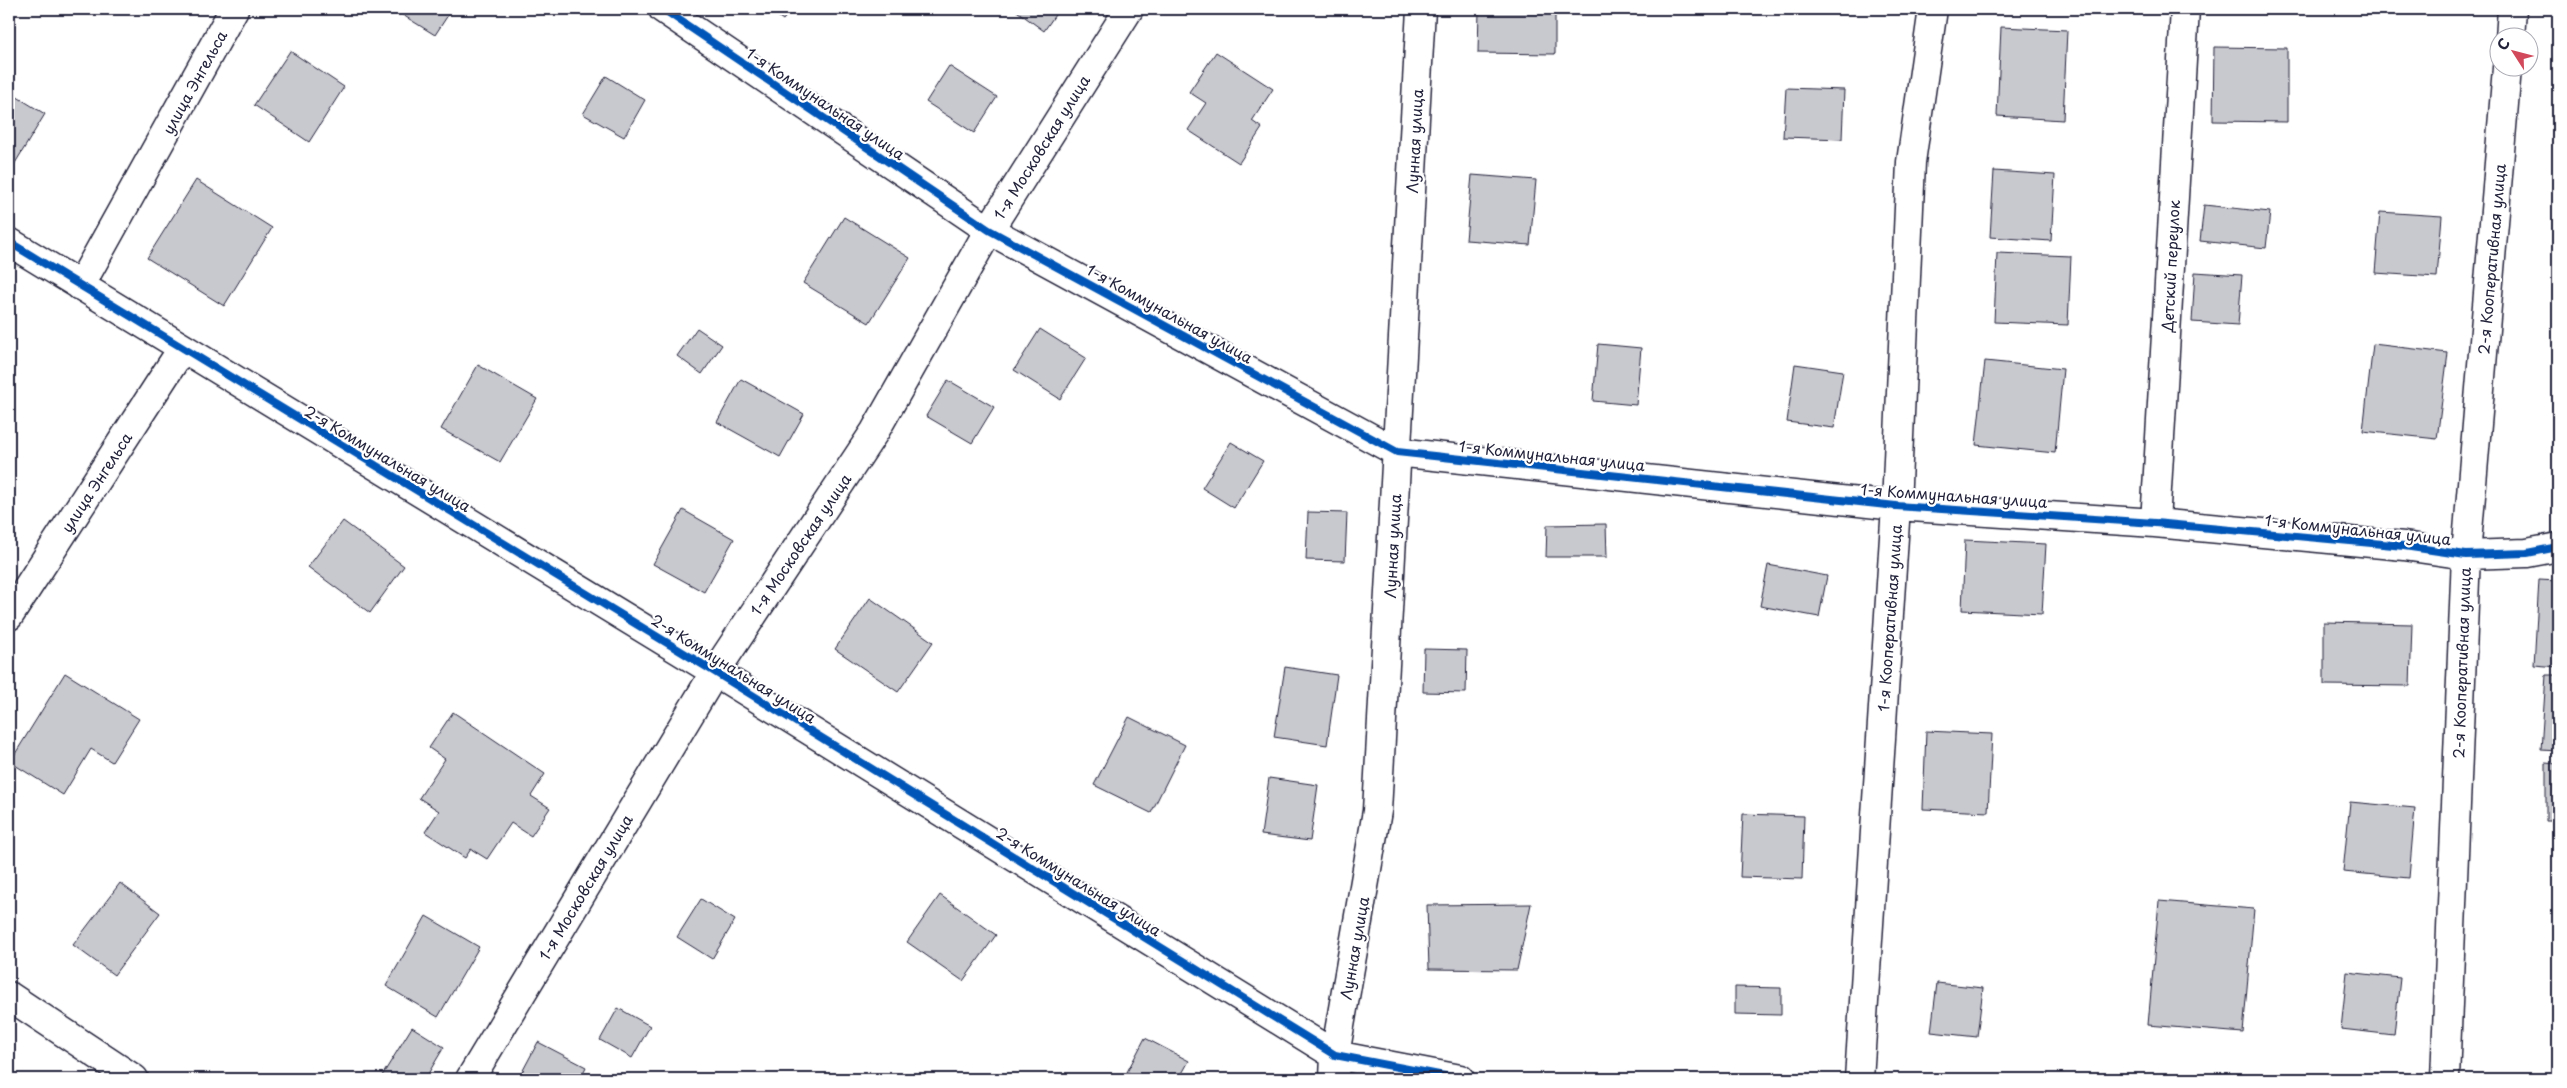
<svg xmlns="http://www.w3.org/2000/svg" width="2567" height="1088" viewBox="0 0 2567 1088" font-family="'Playpen Sans',sans-serif">
  <rect width="100%" height="100%" fill="#fff"/>
  <filter id="ink" filterUnits="userSpaceOnUse"><feTurbulence type="fractalNoise" baseFrequency=".02" numOctaves="2"/><feDisplacementMap in="SourceGraphic" scale="10" xChannelSelector="R" yChannelSelector="G"/><feConvolveMatrix kernelMatrix="1 2 1 2 8 2 1 2 1" color-interpolation-filters="sRGB"/></filter>
  <g filter="url(#ink)">
    <path fill="#c8c8cf" stroke="#22223b" d="M393,9H452L435,35Z
      M768,9H792L783,20Z
      M1014,9H1059L1044,31Z
      M1479,9H1555V54L1478,53Z
      M2001,27L2067,30L2063,120L1997,116Z
      M2214,47L2287,48V122L2213,121Z
      M290,51L344,87L309,142L254,105Z
      M1216,52L1273,89L1252,121L1262,128L1239,163L1188,130L1206,103L1189,92Z
      M949,66L997,97L974,133L926,102Z
      M606,76L645,100L624,137L583,114Z
      M1786,88L1844,90L1842,139L1783,137Z
      M9,92L45,114L9,173Z
      M1994,171L2055,175L2051,241L1990,237Z
      M1472,175L1536,180L1530,245L1466,240Z
      M196,180L272,228L224,306L147,258Z
      M2204,205L2270,212L2266,248L2200,241Z
      M2380,212L2442,216L2437,277L2375,273Z
      M844,217L910,258L869,323L803,283Z
      M1997,253L2071,256L2068,325L1994,322Z
      M2195,272L2242,275L2238,325L2192,322Z
      M697,328L722,345L702,374L677,356Z
      M1040,329L1086,358L1060,399L1014,370Z
      M1598,344L1641,348L1636,405L1593,401Z
      M2373,344L2448,353L2437,439L2363,431Z
      M1985,361L2063,369L2055,453L1976,445Z
      M1795,364L1843,371L1834,428L1787,422Z
      M478,365L537,399L500,462L441,429Z
      M741,379L804,414L780,457L717,422Z
      M948,380L994,407L972,443L926,416Z
      M1231,442L1263,461L1234,508L1202,488Z
      M683,510L734,539L704,592L653,564Z
      M1308,512L1347,513L1345,561L1306,560Z
      M343,521L404,566L370,613L308,567Z
      M1606,524L1607,557H1546L1547,525Z
      M1965,540L2046,544L2042,614L1962,610Z
      M1768,565L1827,576L1819,617L1760,606Z
      M2539,580L2558,581V667L2534,665Z
      M870,598L933,642L898,692L835,649Z
      M2324,622L2412,624L2410,686L2324,685Z
      M1424,649L1467,650L1466,693L1423,692Z
      M1285,667L1337,675L1327,745L1274,737Z
      M65,673L139,719L112,762L91,749L63,795L10,762Z
      M2546,675H2558V751L2541,750Z
      M453,712L545,774L531,796L550,808L531,836L511,823L487,859L471,849L465,858L425,832L439,811L419,798L445,759L429,748Z
      M1129,717L1185,745L1151,813L1094,785Z
      M1926,731L1992,734L1988,812L1923,809Z
      M2546,763L2558,764V821H2546Z
      M1269,778L1318,785L1310,841L1261,835Z
      M2350,802L2415,808L2409,878L2343,872Z
      M1743,814L1804,816L1802,879L1740,877Z
      M120,883L160,913L114,975L73,945Z
      M940,895L996,935L963,981L907,942Z
      M701,899L735,920L712,959L677,937Z
      M2159,901L2254,909L2243,1033L2148,1025Z
      M1531,904L1517,970L1429,969L1427,905Z
      M426,916L479,947L438,1017L386,986Z
      M2347,972L2400,978L2394,1035L2341,1029Z
      M1937,983L1983,988L1977,1037L1931,1032Z
      M1735,987L1781,988V1015L1735,1014Z
      M618,1008L650,1026L632,1058L600,1040Z
      M412,1027L444,1047L425,1079H380Z
      M1145,1038L1189,1061L1179,1079H1141L1127,1072Z
      M538,1042L586,1067L580,1079H531L521,1074Z"/>
    <g fill="none" stroke-linecap="round" stroke-linejoin="round">
      <defs>
        <path id="street" d="M663,9L989,230L1397,452L1896,506L2155,523L2404,546L2466,555L2527,553L2558,547
          M2510,38L2512,9
          M9,242L715,672L1335,1055L1460,1079
          M80,286L234,9
          M2155,523L2185,9
          M9,616L182,349
          M9,996L134,1079
          M470,1079L715,672L875,431L989,230L1129,9
          M1334,1079L1335,1055L1377,811L1421,9
          M1859,1079L1896,506L1911,162L1933,9
          M2445,1079L2466,555L2507,68"/>
      </defs>
      <use href="#street" stroke="#22223b" stroke-width="31"/>
      <use href="#street" stroke="#fff" stroke-width="28"/>
      <defs>
        <path id="cycleway" d="M663,9L989,230L1397,452L1896,506L2155,523L2404,546L2466,555L2527,553L2558,547
          M9,242L715,672L1335,1055L1460,1079"/>
      </defs>
      <use href="#cycleway" stroke="#fff" stroke-width="11"/>
      <use href="#cycleway" stroke="#0057b8" stroke-width="8"/>
    </g>
  </g>
  <g text-anchor="middle" dominant-baseline="central" stroke-width="4.5" stroke-linejoin="round" paint-order="stroke">
    <g font-size="15" fill="#22223b" stroke="#fff">
      <text transform="translate(194 82) rotate(-61)">улица Энгельса</text>
      <text transform="translate(826 103) rotate(34)">1-я Коммунальная улица</text>
      <text transform="translate(1414 141) rotate(-87)">Лунная улица</text>
      <text transform="translate(1041 147) rotate(-58)">1-я Московская улица</text>
      <text transform="translate(2491 259) rotate(-85)">2-я Кооперативная улица</text>
      <text transform="translate(2170 266) rotate(-87)">Детский переулок</text>
      <text transform="translate(1170 313) rotate(29)">1-я Коммунальная улица</text>
      <text transform="translate(1552 455) rotate(6)">1-я Коммунальная улица</text>
      <text transform="translate(388 458) rotate(31)">2-я Коммунальная улица</text>
      <text transform="translate(96 482) rotate(-57)">улица Энгельса</text>
      <text transform="translate(1954 495) rotate(4)">1-я Коммунальная улица</text>
      <text transform="translate(2358 529) rotate(6)">1-я Коммунальная улица</text>
      <text transform="translate(800 544) rotate(-56)">1-я Московская улица</text>
      <text transform="translate(1392 546) rotate(-87)">Лунная улица</text>
      <text transform="translate(1889 618) rotate(-86)">1-я Кооперативная улица</text>
      <text transform="translate(2461 663) rotate(-88)">2-я Кооперативная улица</text>
      <text transform="translate(734 668) rotate(32)">2-я Коммунальная улица</text>
      <text transform="translate(1079 881) rotate(32)">2-я Коммунальная улица</text>
      <text transform="translate(585 887) rotate(-59)">1-я Московская улица</text>
      <text transform="translate(1354 948) rotate(-80)">Лунная улица</text>
    </g>
  </g>
  <rect width="2567" height="1088" fill="none" stroke="#fff" stroke-width="30"/>
  <rect x="15" y="15" width="2537" height="1058" fill="none" stroke="#22223b" stroke-width="2" filter="url(#ink)"/>
  <g transform="translate(2514 52) rotate(306)"><circle r="24" fill="#ffffff" stroke="#a7a7b1"/>
  <path d="M0-4L9 19L0 12L-9 19Z" fill="#d1495b"/>
  <text y="-8" font-size="14" font-weight="bold" text-anchor="middle" fill="#22223b">С</text>
  </g>
</svg>
